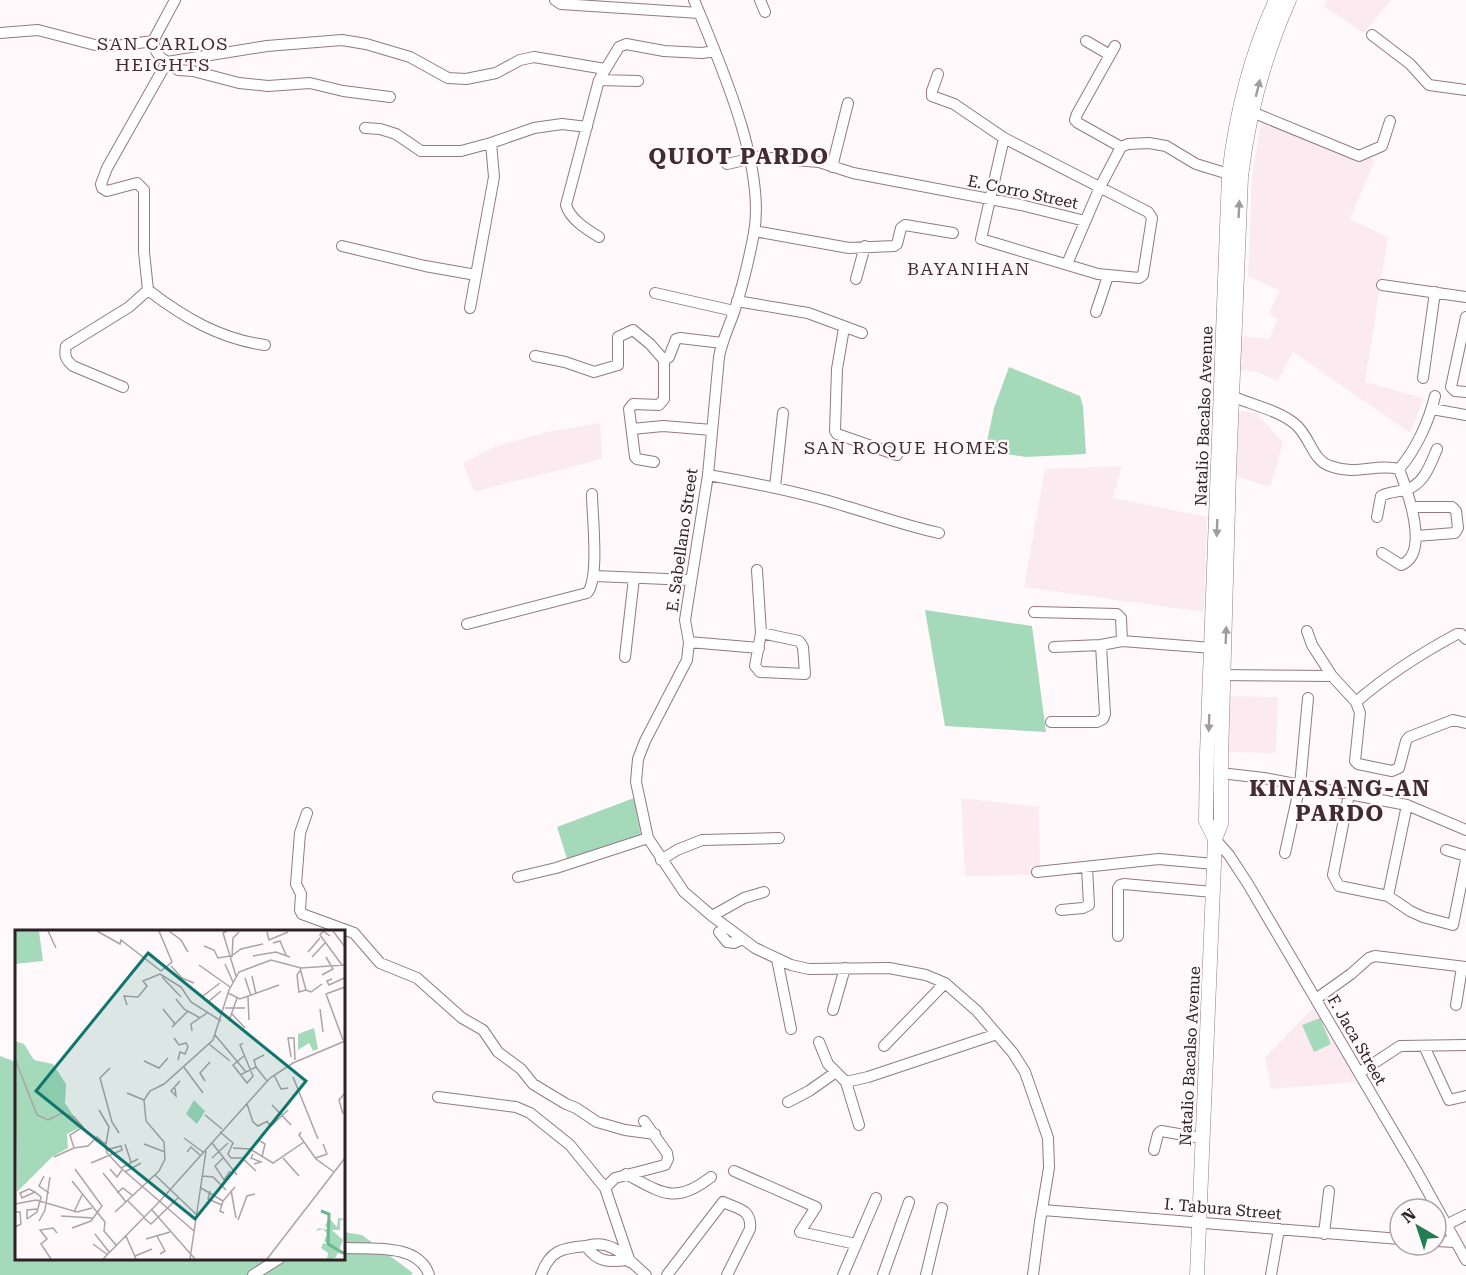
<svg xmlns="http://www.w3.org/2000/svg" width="1466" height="1275" viewBox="0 0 1466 1275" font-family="'Roboto Serif',serif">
  <rect width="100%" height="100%" fill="#fff9fb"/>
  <path fill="#fbebf1" d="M1327,0H1391L1364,33L1323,6Z
    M1262,118L1375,160L1350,219L1388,237L1365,382L1424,398L1410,433L1293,352L1278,381L1258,372L1240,370L1241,336L1269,339L1278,319L1269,314L1279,290L1248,276L1252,176Z
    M1239,411L1256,413L1283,443L1270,487L1236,476Z
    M600,423L602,459L474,492L463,463L496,446L552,431Z
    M1122,466L1113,498L1207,517L1204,612L1024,587L1045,469Z
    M1230,696L1278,697L1276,753L1229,752Z
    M961,798L1039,807L1040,875L965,876Z
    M1313,1008L1357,1082L1271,1089L1265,1057Z"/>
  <path fill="#a4daba" d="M1009,367L1080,396L1083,406L1086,454L1026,457L985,451L994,408Z
    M925,610L1032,626L1046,732L945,726Z
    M634,798L641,835L568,862L557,827Z
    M1320,1018L1331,1044L1314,1052L1302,1025Z
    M0,1056L16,1062V1258H344V1232L362,1235L413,1273L411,1275H0Z"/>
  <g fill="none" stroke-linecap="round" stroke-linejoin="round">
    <defs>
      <path id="minor" d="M175,0L153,41L156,51L160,57L178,70L193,71L239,83L268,86L310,83L343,91L390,97
        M555,0L561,4L699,13
        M694,0C720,63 766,166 754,233C749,259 743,285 735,309C730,325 722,340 719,357L708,475L685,620L689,642L687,660L645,741L638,759L636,782L648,838L684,892L712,916L755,948L791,965L809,969L889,968L926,975L945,983L977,1011L1013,1053L1025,1072L1048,1138L1049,1168L1040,1222L1033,1275
        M760,0L765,12
        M0,33L38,30L95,45L116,46L153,41
        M1372,35L1410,64L1429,85L1466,90
        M1086,41L1110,55
        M1115,46L1077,114L1075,120L1078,123L1121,147
        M167,62L267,46L342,40L366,44L410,57L448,78L466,79L496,73L520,60L534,57L605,69
        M167,62L107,168L101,184L102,188L107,191L137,183L144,190V252L148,290C183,317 220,339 265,345
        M938,74L932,91V96L954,104L1004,138L1148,212L1152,218L1143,275L1139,278L1098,274L981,239L1004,138
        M599,80L638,81
        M1252,112L1359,156L1382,146L1390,121
        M365,128L380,129L396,134L421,151H461L491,143L534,128L562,124L587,127
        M748,156L819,162L853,173L1021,205L1085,221
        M727,164L749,159
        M832,167L848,103
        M754,231L849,248L894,246L897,244L901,228L905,225L953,233
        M599,237C586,229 570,219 566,205L599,80L619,47L626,44L664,51L702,53L715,51
        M342,246L425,266L476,275
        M1067,264L1100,187L1121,147L1128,144L1149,143L1166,146L1196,164L1235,176
        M856,279L865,246
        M1382,285L1466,297
        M655,293L734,311
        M737,301L808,313L862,333
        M470,308L494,177L491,143
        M1096,312L1108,276
        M1466,317L1451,387L1455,391L1466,392
        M844,328L837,369L835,431L837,434L897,455
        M535,356L565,362L594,372L618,365V337L633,330L650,344L664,360V399L659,405L633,404L629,409L635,457L637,459L654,462
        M664,360L669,357L676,339L680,338L722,343
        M1423,378L1435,292
        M123,387L73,366C66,360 64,356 66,346L129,307L148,290
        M1232,396C1252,405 1278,410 1295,424C1310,436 1312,460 1330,466C1358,476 1375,463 1399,469C1416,450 1429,421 1435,396
        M1432,409L1466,415
        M632,429L663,426L712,430
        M708,475C754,483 800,492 845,506C876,515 907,526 939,533
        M775,487L783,413
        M1412,507H1452L1456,511L1458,528L1455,533L1416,536
        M1377,517L1381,496C1389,492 1396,492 1405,490C1424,485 1430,465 1437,449
        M1382,553L1401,565C1431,554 1407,490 1399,469
        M757,570L761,633L755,666L760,672L805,674L803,647L799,641L761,633
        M595,576L690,580
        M1034,612L1117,614L1121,618L1122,641
        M467,624L587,593C600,579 592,515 592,494
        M1307,631L1312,645L1332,676
        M689,642L759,648
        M1054,647L1101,645L1122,641L1212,648
        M625,657L634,578
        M1217,675L1332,676L1356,702L1360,713L1355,761L1358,764L1392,771L1399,768L1406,741L1409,737L1453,720L1466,723
        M1356,702C1387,675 1420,654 1457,634H1461L1466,639
        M1051,722H1097L1103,719L1105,714L1101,645
        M1220,773L1264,778L1407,805L1466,830
        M1349,794L1333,875L1339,886L1388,896L1410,911L1423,917L1453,925L1466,860
        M307,813L300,833L296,884L301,894L300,910L302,914L354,933L380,963L417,978L462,1018L483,1030L498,1052L521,1069L533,1084L566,1104L576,1108L597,1122L625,1130L655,1134
        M1215,839L1229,855L1248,884L1416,1170L1466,1260
        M1446,850L1466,856
        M1285,853L1300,785L1308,698
        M661,860L677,850L702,840L779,838
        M1037,872L1159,859L1214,864
        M518,877L556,868L648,838
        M1388,896L1407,805
        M1061,910L1083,908L1089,905L1087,867
        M712,916L744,898L764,892
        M719,932L727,942L734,943L743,939
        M1118,936V888L1120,885L1124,884L1213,892
        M777,959L791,1029
        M1316,999L1351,974L1369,958L1375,956L1466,967
        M1456,1005L1462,967
        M833,1010L845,968
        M819,1042L828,1064L846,1082L859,1125
        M884,1046L945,983
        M1424,1046L1449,1100L1466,1096
        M1359,1073L1400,1046L1466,1045
        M846,1082L868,1077L997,1034
        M438,1097L516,1107L530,1113L570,1145L605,1188L630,1262
        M788,1102L809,1091L836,1072
        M1154,1150L1158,1134L1161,1131L1202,1138
        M734,1171L816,1207L800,1232L856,1244
        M626,1174C662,1193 675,1205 711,1177
        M605,1188L615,1178L665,1165L668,1159L667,1153L644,1121
        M1043,1210L1400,1239
        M1446,1225L1466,1215
        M1324,1234L1329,1191
        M1436,1241L1455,1242
        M586,1246C613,1238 627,1259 646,1275
        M344,1248C370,1249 419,1243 429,1275
        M253,1275L280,1258
        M541,1275C550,1250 562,1248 586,1246C598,1263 609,1262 628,1260
        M667,1275L723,1202C738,1209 752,1209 750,1229L727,1275
        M843,1275L876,1198
        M883,1275L909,1202
        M926,1275L942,1208
        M1271,1275L1279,1229"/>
      <path id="major" d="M1215,839L1206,821L1207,753L1229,175C1236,114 1250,56 1276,0
        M1197,1275L1214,864L1215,839L1221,824V759L1229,471L1241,177C1248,116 1264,57 1289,0"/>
    </defs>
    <use href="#minor" stroke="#937983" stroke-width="12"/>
    <use href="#major" stroke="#937983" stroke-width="15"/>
    <use href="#minor" stroke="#fff" stroke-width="10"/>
    <use href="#major" stroke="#fff" stroke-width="14"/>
  </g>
  <defs><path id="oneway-solid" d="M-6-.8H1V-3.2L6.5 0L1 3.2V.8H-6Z" transform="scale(1.5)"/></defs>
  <g fill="#a09b9d">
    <use href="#oneway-solid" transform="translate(1258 88) rotate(-76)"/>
    <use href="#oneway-solid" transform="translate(1239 209) rotate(-87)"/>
    <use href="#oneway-solid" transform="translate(1217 528) rotate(92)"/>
    <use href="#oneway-solid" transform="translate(1226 635) rotate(-88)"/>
    <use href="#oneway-solid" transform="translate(1209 723) rotate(92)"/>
  </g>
  <g text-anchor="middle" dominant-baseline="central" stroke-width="4.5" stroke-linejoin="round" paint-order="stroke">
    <g font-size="16" fill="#2c2126" stroke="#fff9fb">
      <text transform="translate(1023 192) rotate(12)">E. Corro Street</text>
      <text transform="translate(1204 416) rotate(-88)">Natalio Bacalso Avenue</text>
      <text transform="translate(682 540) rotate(-82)">E. Sabellano Street</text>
      <text transform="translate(1357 1040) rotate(60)">F. Jaca Street</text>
      <text transform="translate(1190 1056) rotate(-87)">Natalio Bacalso Avenue</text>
      <text transform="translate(1223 1209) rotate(5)">I. Tabura Street</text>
    </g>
    <g font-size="18" letter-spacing="1.5" fill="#422b34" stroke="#fff9fb">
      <text x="163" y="43">SAN CARLOS<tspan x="163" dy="21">HEIGHTS</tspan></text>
      <text x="969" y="268">BAYANIHAN</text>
      <text x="907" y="447">SAN ROQUE HOMES</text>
    </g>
    <g font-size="22" font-weight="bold" letter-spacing="1.5" fill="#422b34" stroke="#fff9fb">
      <text x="739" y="156">QUIOT PARDO</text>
      <text x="1340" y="788">KINASANG-AN<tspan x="1340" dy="25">PARDO</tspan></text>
    </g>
  </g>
  <g transform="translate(15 930)">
    <rect width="330" height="330" fill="#fff9fb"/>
    <path d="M0,1H24L28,31L0,34ZM299,98L303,119L298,121L294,113L283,120V104ZM0,111L9,114L19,130L38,134L51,154L50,173L66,197L52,204L53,218L37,227L2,262ZM179,170L190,181L182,194L171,184ZM314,288L322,297L323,288L330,289L325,291V300H317L328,310L324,320L330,325L323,323L320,328L312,329L313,323L306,318L308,313L316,316L309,311L312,304L308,299L300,301L304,298L315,300L310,296Z" fill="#a4daba"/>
    <path fill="none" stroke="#6ab88d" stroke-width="3" d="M306,281L314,284L313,314L330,324"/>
    <path fill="none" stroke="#aba3a6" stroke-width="1.5" d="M33,1L41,18M82,1L105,14L106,10L146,41M144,1L157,32L146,41M154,1L166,10L173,22M212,1L208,3L221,46M318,1L330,17M252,2L254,10L273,2M315,6L308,1L305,5L327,35M258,13L265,11L271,25M189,16L199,20L203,28L215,26M293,22L305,8M238,26L261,22L275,27M215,27L226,19L248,14M217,27L218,8L224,2M297,27L310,13M210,34L218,52M184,35L215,57M156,36L167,48L179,53M285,38L291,60L284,62L282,45L285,41M145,44L166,57L176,72L206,91M307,45L318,39L311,27M237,46L241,64M147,47L166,67M230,48L236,66M317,49L312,51L314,55L329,48M291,60L296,62L307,54M206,61L193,72L207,85M213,63L225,69L264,55M188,66L205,53M233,66L234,90M123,67L132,56L128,51L145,44M161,69L169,79L185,88M112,75L109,66L123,67M210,78H230M148,79L160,94M305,79L308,102M217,84L230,98M214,91L222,68M157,97L173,81M177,101L176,94L192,83M200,105L231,142M159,108L164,115L171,113L173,117L170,124L165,122L163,130M328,110L311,64L330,57M228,113L225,115L238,146L232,153L218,135L229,126M194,114L215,131M276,127L273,108H279L280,130M0,129L22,185L33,190L47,183L59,187L68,197L55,205L59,218L73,216L82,207L90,214M129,131L144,138L153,128M168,136L188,163M241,137L239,130L249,125M95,138L85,148L97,192L104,203M225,145L241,137L252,151M259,145L266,159L273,158M278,147L303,209M190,151L185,143L195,132M160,158L161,166L156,161L165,151M112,163L129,170M232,174L238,192L243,196L253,191M257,175L276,195M84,180L94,197L91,214M328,184L324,170L330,163M190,185L207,199M252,192L256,196L273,180M205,202L218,213L213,224L216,228H227L241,241M286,202L284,205L301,229L319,242M169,208L188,222M245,211L250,214L247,227M90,212L92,223L106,238L179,301M197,213L222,245M110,214L116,232M129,214L150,222M218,218L235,219L258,233L289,212M172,222L176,217L185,225M238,224L236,228L246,232L239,234M39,227L59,218M209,227L200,236L209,250L215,241M197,228L213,213M268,228L284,246M301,228L312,224L308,214M76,233L107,220L106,216L91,220M106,238L123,229M95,239L102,247L107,240M110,242L126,233M88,243L111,272M140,245L181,284M29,246L24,256L34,263M188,246L198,247L211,260M57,251L90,292L89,301L101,315M186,258L208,271M216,260L221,288M195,261L193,269L207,275M102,263L108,258L118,266M113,271L129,287M0,274L21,270L62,282L77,278M137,280L180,329M0,282H5L6,294L0,297M59,282L67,265M100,282L144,241L150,229L149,212L131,191L129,170L135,161L149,154L198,110L214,60L224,42L256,30L286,38L330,35M209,283L205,281L208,271L220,257M46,286L78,288M129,288L136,294L163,268M12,289L22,282L26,267L20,262L14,259L5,263L7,268L20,262M12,289V280L22,279M223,290L232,266L240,264M24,291L30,280L35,247M57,298L76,291L87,276L60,239M80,304L94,322M111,306L121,329M142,306L150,321L145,324M131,309L155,302M78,314L93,325M120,326L137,319M36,329L26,314L32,309L25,300L38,298L42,303M88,329L145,271L255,148L278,133L330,111M175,329L191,221M252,329L330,228"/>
    <path fill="#0f766e" fill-opacity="0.15" stroke="#0f766e" stroke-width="3" d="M133,23L291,151L180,289L21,161Z"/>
    <rect width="330" height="330" fill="none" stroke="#2c2126" stroke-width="3"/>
  </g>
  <g transform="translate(1418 1227) rotate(321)"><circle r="28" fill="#fff9fb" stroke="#aba3a6" stroke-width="1.5"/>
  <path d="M0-4.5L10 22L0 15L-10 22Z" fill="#227d53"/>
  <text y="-9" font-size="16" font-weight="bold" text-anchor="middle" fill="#2c2126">N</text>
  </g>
</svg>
